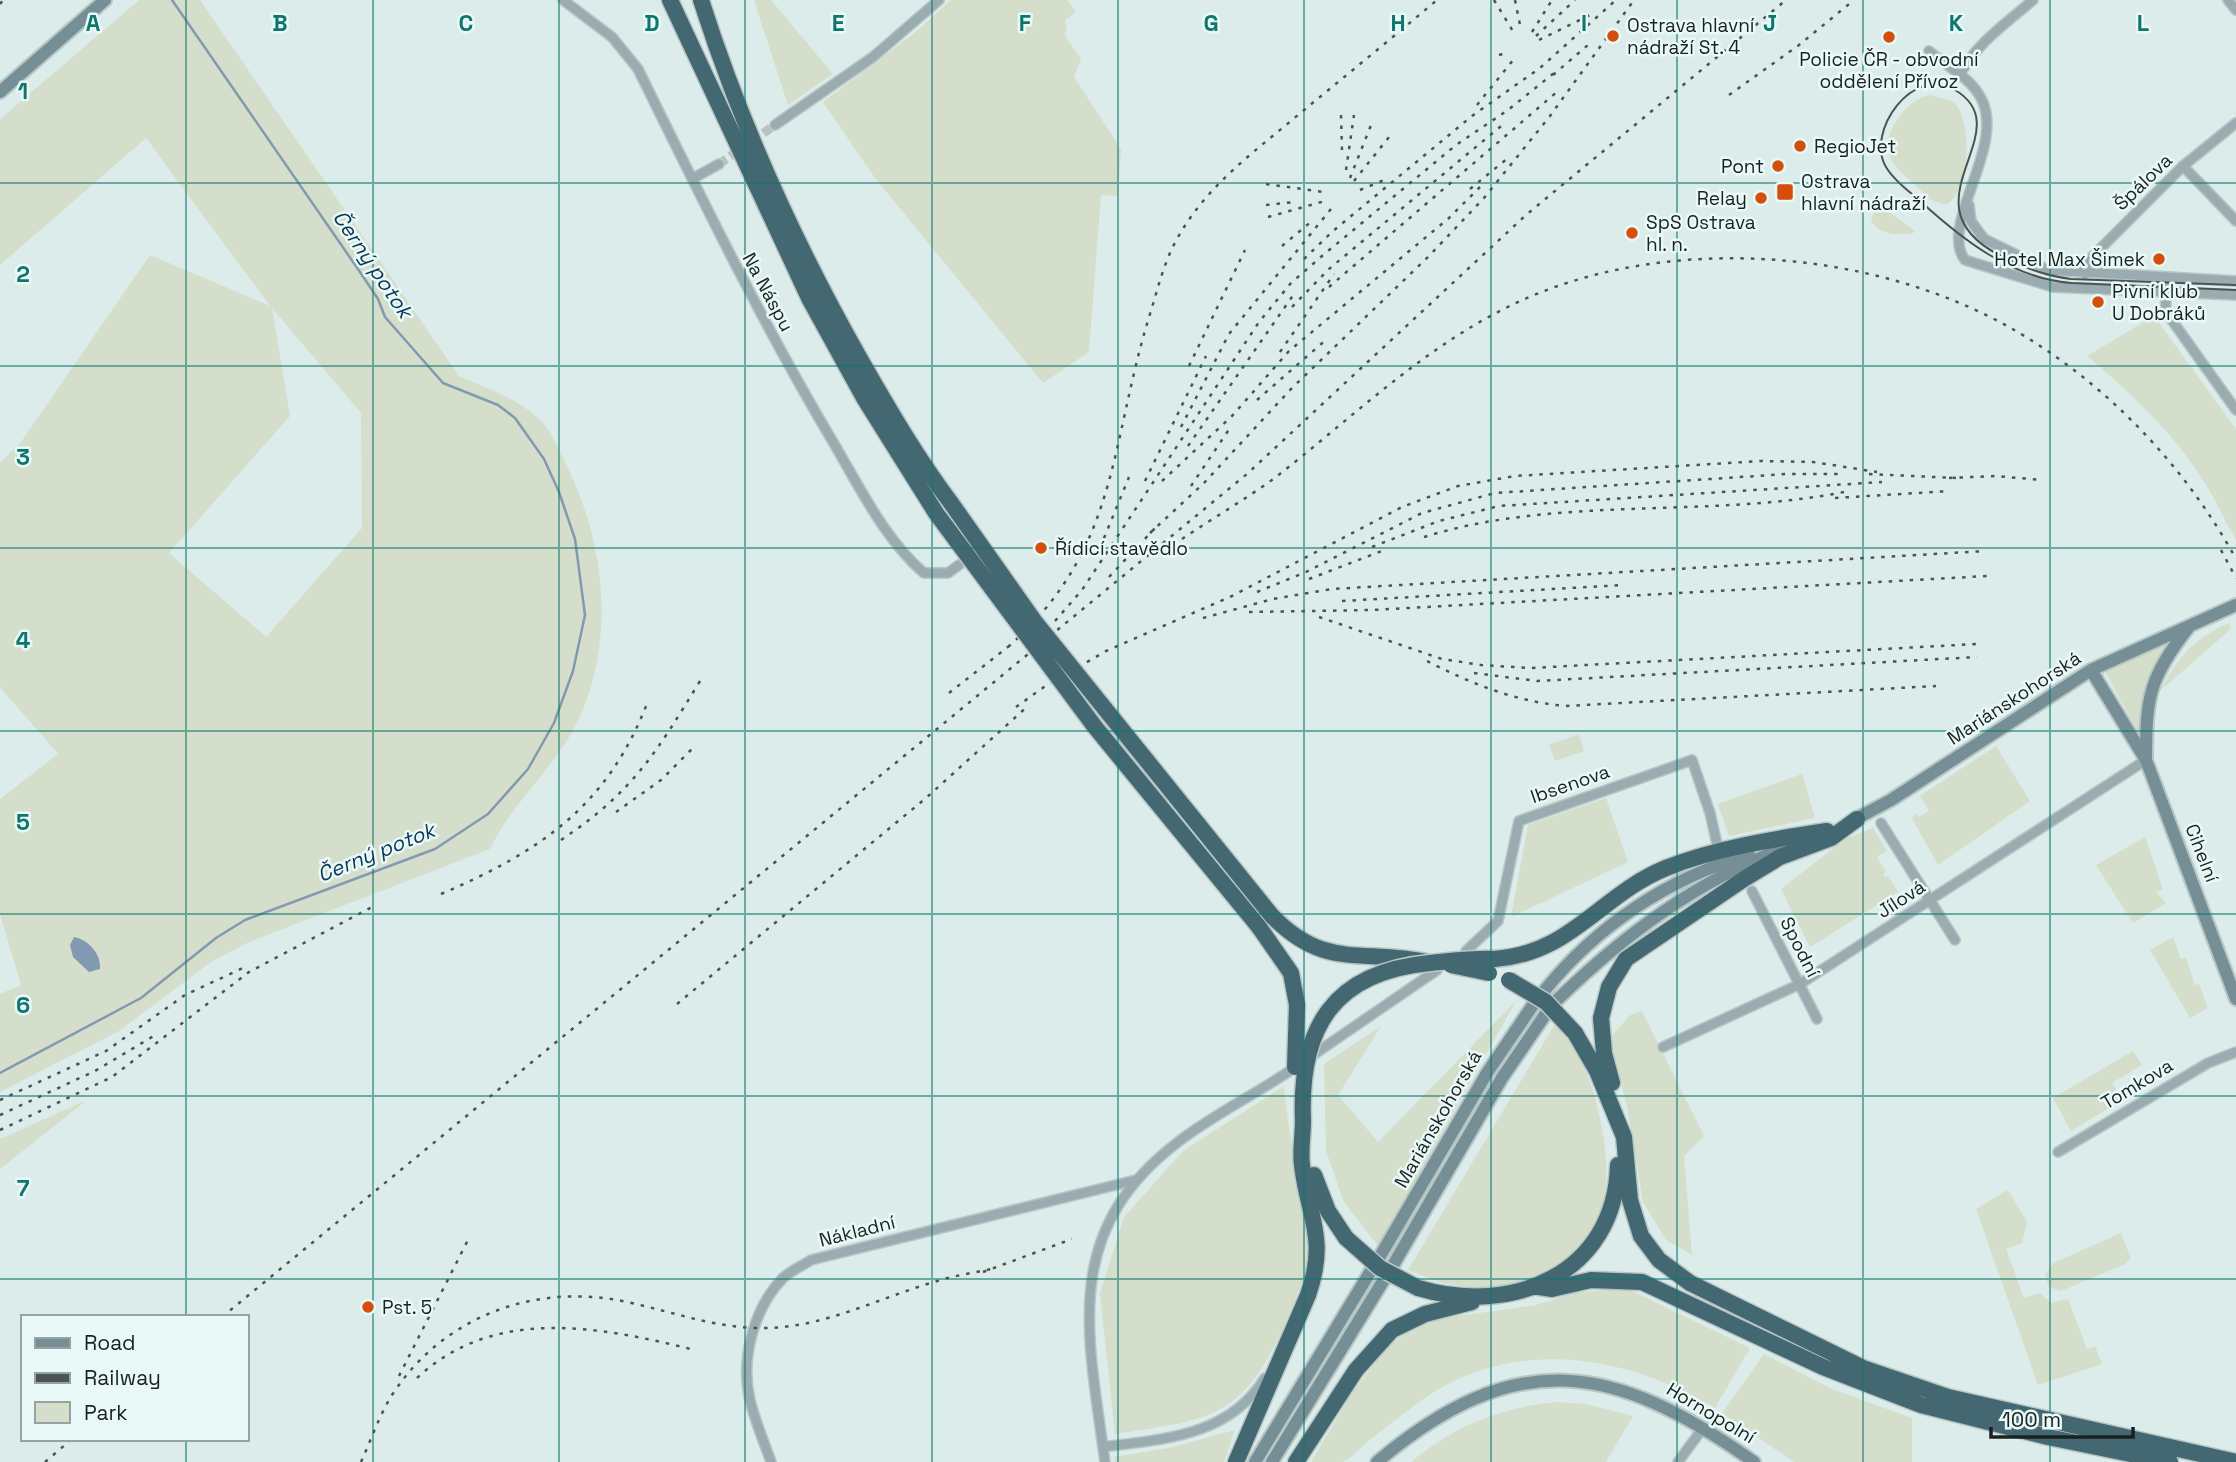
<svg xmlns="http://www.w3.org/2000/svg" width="2236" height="1462" viewBox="0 0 2236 1462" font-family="'Space Grotesk',sans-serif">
  <rect width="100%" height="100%" fill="#dbecea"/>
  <path fill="#d4deca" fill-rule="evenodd" d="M139,0H200L459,376C489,390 525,400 546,427C554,438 560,452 566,464C604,541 615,632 582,712C559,766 514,798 490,849L249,942L211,962L119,1031L0,1092V994L21,985L0,914V799L58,754L0,687V463L21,442L150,255L270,306L146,138L0,265V119ZM272,308L361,413L362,528L266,637L169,553L290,416Z
    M754,0H771L833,74L788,105Z
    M951,0H1067L1076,12L1065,20L1067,30L1064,34L1081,59L1074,77L1121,149L1118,196L1101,195L1089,352L1043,383L875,178L823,102L918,30Z
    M1930,95L1954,102C1973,121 1970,191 1947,204C1932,204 1925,194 1915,185C1906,176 1895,169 1890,157C1881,132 1907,99 1930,95Z
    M1875,210L1888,211L1916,232C1901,236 1879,236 1871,220Z
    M2154,316L2236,429V540C2225,521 2216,501 2205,483C2175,434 2130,392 2087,356Z
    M2229,623L2231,629L2161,690C2177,657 2195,638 2229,623Z
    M2167,643L2146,682L2140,735L2105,672Z
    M1579,734L1584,751L1555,761L1549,745Z
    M1996,746L2030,801L1938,865L1912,818L1917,813L1919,817L1929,811L1920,796Z
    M1802,774L1815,818L1729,836L1718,804Z
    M1606,798L1628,862L1511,917L1528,825Z
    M1873,828L1887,851L1877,857L1886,872L1883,874L1885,877L1888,876L1898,892L1810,947L1781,889L1845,839Z
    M2145,837L2163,889L2156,892L2166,903L2133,923L2096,865Z
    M2173,937L2181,959L2186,958L2195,985L2199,984L2208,1008L2190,1018L2150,950Z
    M1516,1001L1378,1246L1344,1202L1326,1151L1324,1064L1381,1026L1338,1095L1378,1142Z
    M1642,1011L1704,1136L1684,1156L1692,1255L1666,1240L1643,1202L1628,1111L1610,1038L1630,1015Z
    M1555,1024C1584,1058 1594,1085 1602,1129C1607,1157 1610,1191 1598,1218C1575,1273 1503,1296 1448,1284C1435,1281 1421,1275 1408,1270Z
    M2133,1051L2142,1065L2112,1083L2122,1100L2071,1131L2053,1098Z
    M1284,1086C1286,1101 1287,1118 1290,1133C1296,1170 1311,1205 1309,1243C1309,1272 1296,1298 1285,1324C1242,1420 1211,1419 1115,1434L1100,1294L1124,1217L1183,1151Z
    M87,1100L0,1169V1139Z
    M2008,1190L2027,1222L2022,1243L2006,1249L2024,1298L2040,1293L2051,1303L2068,1299L2087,1349L2095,1346L2102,1364L2038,1385L1976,1209Z
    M2121,1233L2131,1259L2125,1264L2061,1291L2049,1287L2045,1275L2053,1263Z
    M1626,1288L1750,1348L1715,1408C1624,1353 1510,1336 1419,1402C1402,1415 1385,1428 1368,1441C1361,1447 1352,1458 1343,1462C1335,1462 1320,1462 1311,1462L1351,1395L1389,1344L1429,1320L1536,1305L1575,1293Z
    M1764,1354L1832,1389L1912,1418V1462H1794L1722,1413Z
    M1557,1402L1586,1404L1633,1416L1606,1462H1411C1454,1426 1502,1407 1557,1402Z
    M1235,1430L1224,1462H1115L1114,1457L1169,1448Z"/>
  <path fill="#829ab1" d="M74,937C89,940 101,954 100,969L89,972L73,957L70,945Z"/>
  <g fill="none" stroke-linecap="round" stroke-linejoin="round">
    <path stroke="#829ab1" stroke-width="2.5" d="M0,1073L141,998L216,938L245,920L435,849L488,814L528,769L554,723L573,671L585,615L575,539L559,492L544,459L515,418L498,405L443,383L385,317L378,299L360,272L172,0"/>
    <path stroke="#b5c3c2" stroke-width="9" stroke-dasharray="9 4.5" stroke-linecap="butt" d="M719,164L775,125"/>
    <defs>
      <path id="street" d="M563,0L612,37L638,69C700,195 761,321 833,442C859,486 885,540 924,573H948L959,565
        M2228,0L2236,10
        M1929,51C1946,66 1970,77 1981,98C2007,146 1938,225 1965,260L2053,287L2236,295
        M1960,75C1975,44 2008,22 2033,0
        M775,125L873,57L939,0
        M2183,166L2236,221
        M692,179L719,164
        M1969,205L1971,221L1984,239L2048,270L2236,281
        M2085,274L2087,263L2093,256L2183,166L2236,123
        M2165,278L2166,312L2236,410
        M1881,823L1955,940
        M1752,891L1817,1019
        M1466,951L1498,921L1519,821L1692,760L1710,813L1719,853
        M1663,1047L1800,984L2146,760
        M1313,1055L1437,970
        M2058,1152L2208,1063L2236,1052
        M1103,1447C1165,1439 1229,1436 1265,1378
        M771,1462C764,1442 755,1421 750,1400C740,1359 754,1308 783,1278C790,1271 802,1266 811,1260L1136,1180
        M1105,1462C1088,1334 1060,1232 1178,1142C1213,1115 1254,1095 1291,1070
        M1678,1462L1703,1428"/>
      <path id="secondary" d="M0,92L105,0
        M2091,670L2146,760L2236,999
        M2146,759C2146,697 2149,678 2188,628
        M1850,822L1891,800L2091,670L2236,605
        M1545,990C1597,926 1668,878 1749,855
        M1557,1000C1625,934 1698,880 1787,847
        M1379,1258L1487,1073L1535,1002
        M1392,1267L1502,1078L1547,1012
        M1255,1462L1372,1269
        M1272,1462L1385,1278
        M1377,1462C1516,1345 1613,1362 1754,1462"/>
      <path id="highway" d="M670,0L810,300L864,398L936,513
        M701,0C741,126 795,244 860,359C888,408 917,458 951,503
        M1272,916C1326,971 1362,948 1427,962
        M1259,927L1291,973L1297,1005
        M1494,959C1571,954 1600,895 1666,868C1716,848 1774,839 1827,831
        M1575,1033L1597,1071L1624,1137L1630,1200L1641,1236L1659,1260L1690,1283L1863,1368L1948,1397L2236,1462
        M1612,1083L1604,1053L1601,1018L1609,987L1626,959L1744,879L1780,857L1831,838L1857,819
        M1314,1175L1328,1211L1346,1238
        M1539,1287L1552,1289L1591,1280L1642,1282L1823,1367L1921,1405L2048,1437L2170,1462
        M1418,1288C1513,1316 1615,1274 1618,1165
        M1236,1462L1308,1295C1328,1238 1308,1217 1302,1165C1300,1151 1303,1135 1303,1121
        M1296,1462L1356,1370L1392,1330L1425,1314L1472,1302"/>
    </defs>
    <use href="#street" stroke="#b8c7c6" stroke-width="12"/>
    <use href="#secondary" stroke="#b8c7c6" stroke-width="16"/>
    <use href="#highway" stroke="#b8c7c6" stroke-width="19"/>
    <use href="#street" stroke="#9bacb1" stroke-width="9"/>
    <use href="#secondary" stroke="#768f96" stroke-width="12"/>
    <use href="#highway" stroke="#446872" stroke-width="16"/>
    <path stroke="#4b5452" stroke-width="2" d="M2236,285L2071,279C2046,276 2024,268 2001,256C1898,204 2024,131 1955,90C1913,64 1865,132 1886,167C1894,181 1909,191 1920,201C1963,240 2011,278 2071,283L2236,290"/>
    <path stroke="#4b5452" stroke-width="2.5" stroke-dasharray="3.5 7" stroke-linecap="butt" d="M1494,0L1514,33
      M1515,0L1521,30
      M0,4L3,0
      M1532,32L1552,0
      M1536,36L1575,0
      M1539,40L1590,15
      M1499,55L1509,52
      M1553,75L1588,45
      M1729,95L1799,45L1854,0
      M1477,105L1514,59
      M1341,115L1342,150
      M1346,170L1354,115
      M1350,178L1373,120
      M1354,181L1393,132
      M1266,184L1324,192
      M1470,189L1508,158
      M1360,190L1389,178
      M1266,205L1294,202
      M1268,217L1325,201
      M1282,246L1312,221
      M1304,259L1333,231L1472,116L1540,68L1616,0
      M1329,287L1558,91
      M1292,307L1329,269L1506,122
      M1280,352L1334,274
      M1189,366L1245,250
      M1257,400L1328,338
      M1181,427L1229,334L1331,209
      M1188,446L1294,294
      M1869,474L1956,478
      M1949,478L1995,476L2043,480
      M1145,481L1206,356
      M1162,481L1232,416L1289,351L1449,218L1480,187
      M1191,486L1232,425
      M1835,498L1950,491
      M1150,533L1204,483L1291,389L1429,256L1484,198L1550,116L1634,0
      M1424,537C1559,495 1706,519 1844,492
      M1182,539C1213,518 1246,499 1276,477C1353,417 1425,346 1514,304C1664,232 1874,248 2016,331C2108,385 2185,466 2236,559
      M1372,547L1439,521L1499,506L1882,482
      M1100,548L1129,477
      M2221,550L2236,578
      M1109,577L1157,526
      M1309,579L1387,549
      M1257,592L1306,572L1422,513L1495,493L1787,474H1841
      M1342,601L1623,585
      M1249,612L1372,610L1987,576
      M1319,617L1442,659L1481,665L1531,668L1976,644
      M1203,618L1273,599L1332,589L1986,551
      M1055,621L1082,590L1259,322L1291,283L1322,256L1456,145L1508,110L1559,69
      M1008,647C1120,548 1109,445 1150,314C1158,288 1164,262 1177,239C1206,186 1253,153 1298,115C1344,77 1391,39 1437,0
      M1427,661C1472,684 1514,701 1565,706L1936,686
      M1474,673L1537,681L1977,657
      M949,693L1013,643
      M1016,707L1044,687L1106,651L1232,596L1402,507L1458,486L1515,476L1761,461L1813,462L1877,472
      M616,812L661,780L693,748
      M561,840C633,792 656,753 700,681
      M441,894C541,851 608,806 648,701
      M677,1004L926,798L1029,705
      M0,1100L106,1051L185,995L245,967
      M0,1115L95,1071L157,1034
      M0,1130L112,1077L249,972L374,906
      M983,1272L1072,1239
      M222,1317L1247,474L1526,215L1786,0
      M399,1376L470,1236
      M417,1378C495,1305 601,1327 695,1350
      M45,1462L72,1439
      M361,1462C371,1440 379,1416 392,1395C443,1316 536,1282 627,1302C674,1312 717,1329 766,1328C825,1327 879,1298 934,1282C952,1276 972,1273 991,1269"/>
    <defs>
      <path id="highway-bridge" d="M951,503L1035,622L1272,916
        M936,513L1095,727L1259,927
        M1451,965L1489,973
        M1509,980L1546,1002L1575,1033
        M1295,1067L1297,1005
        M1303,1121C1299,1028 1333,972 1430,963C1452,961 1472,958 1494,959
        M1346,1238L1380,1268L1418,1288"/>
    </defs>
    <use href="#highway-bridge" stroke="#b8c7c6" stroke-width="19" stroke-linecap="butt"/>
    <use href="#highway-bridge" stroke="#446872" stroke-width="16"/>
  </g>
  <path fill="none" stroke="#0f766e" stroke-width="2" stroke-opacity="0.55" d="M186,0V1317M373,0V1462M559,0V1462M745,0V1462M932,0V1462M1118,0V1462M1304,0V1462M1491,0V1462M1677,0V1462M1863,0V1462M2050,0V1462M0,183H2236M0,366H2236M0,548H2236M0,731H2236M0,914H2236M0,1096H2236M0,1279H2236M186,1439V1462"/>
  <g fill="#d34f0b" stroke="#e8f9f7" stroke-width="2.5">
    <circle cx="1613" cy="36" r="7"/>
    <circle cx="1889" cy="37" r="7"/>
    <circle cx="1800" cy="146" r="7"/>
    <circle cx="1778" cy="166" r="7"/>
    <rect x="1776" y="183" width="18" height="18" rx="3.5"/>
    <circle cx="1761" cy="198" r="7"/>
    <circle cx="1632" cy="233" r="7"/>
    <circle cx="2159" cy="259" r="7"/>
    <circle cx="2098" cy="302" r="7"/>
    <circle cx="1041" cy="548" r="7"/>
    <circle cx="368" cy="1307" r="7"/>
  </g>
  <g text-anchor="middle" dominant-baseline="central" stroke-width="5" stroke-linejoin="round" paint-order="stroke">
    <g font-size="19" fill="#1b2120" stroke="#e8f9f7" text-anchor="start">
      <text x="1627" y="25">Ostrava hlavní<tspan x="1627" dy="22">nádraží St. 4</tspan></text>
      <text x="1889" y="59" text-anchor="middle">Policie ČR - obvodní<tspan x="1889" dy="22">oddělení Přívoz</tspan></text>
      <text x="1814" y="146">RegioJet</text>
      <text x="1764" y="166" text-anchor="end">Pont</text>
      <text x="1801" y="181">Ostrava<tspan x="1801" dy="22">hlavní nádraží</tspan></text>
      <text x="1747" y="198" text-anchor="end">Relay</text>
      <text x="1646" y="222">SpS Ostrava<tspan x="1646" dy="22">hl. n.</tspan></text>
      <text x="2145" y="259" text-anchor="end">Hotel Max Šimek</text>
      <text x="2112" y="291">Pivní klub<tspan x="2112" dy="22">U Dobráků</tspan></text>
      <text x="1055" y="548">Řídicí stavědlo</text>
      <text x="382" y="1307">Pst. 5</text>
    </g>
    <g font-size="19" fill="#1b2120" stroke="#e8f9f7">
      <text transform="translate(2143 182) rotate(-44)">Špálova</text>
      <text transform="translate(768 292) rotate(62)">Na Náspu</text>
      <text transform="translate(2014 698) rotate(-33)">Mariánskohorská</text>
      <text transform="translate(1570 784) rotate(-19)">Ibsenova</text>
      <text transform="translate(2202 853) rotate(69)">Cihelní</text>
      <text transform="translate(1901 899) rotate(-33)">Jílová</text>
      <text transform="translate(1800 947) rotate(63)">Spodní</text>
      <text transform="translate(2137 1084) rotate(-31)">Tomkova</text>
      <text transform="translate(1438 1119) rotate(-60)">Mariánskohorská</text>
      <text transform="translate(857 1231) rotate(-14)">Nákladní</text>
      <text transform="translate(1711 1413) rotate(31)">Hornopolní</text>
    </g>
    <g font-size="21" font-style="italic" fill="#0b3556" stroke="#e8f9f7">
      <text transform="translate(373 264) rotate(56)">Černý potok</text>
      <text transform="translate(376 852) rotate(-22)">Černý potok</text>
    </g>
  </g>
  <g font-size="23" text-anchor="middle" font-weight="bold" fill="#0f766e" stroke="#e8f9f7" stroke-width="5" stroke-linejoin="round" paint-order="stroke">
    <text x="93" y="31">A</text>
    <text x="280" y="31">B</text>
    <text x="466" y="31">C</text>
    <text x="652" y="31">D</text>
    <text x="838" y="31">E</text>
    <text x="1025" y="31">F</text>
    <text x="1211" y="31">G</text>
    <text x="1398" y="31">H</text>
    <text x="1584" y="31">I</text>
    <text x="1770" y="31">J</text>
    <text x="1956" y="31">K</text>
    <text x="2143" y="31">L</text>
    <text x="23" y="99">1</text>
    <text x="23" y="282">2</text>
    <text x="23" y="465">3</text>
    <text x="23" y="648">4</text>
    <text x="23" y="830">5</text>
    <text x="23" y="1013">6</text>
    <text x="23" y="1196">7</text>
  </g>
  <rect x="21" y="1315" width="228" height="126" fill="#e8f9f7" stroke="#96a3a1" stroke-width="2"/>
  <rect x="35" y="1338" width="35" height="10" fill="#768f96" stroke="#96a3a1" stroke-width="2"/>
  <text x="84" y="1350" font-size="21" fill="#1b2120">Road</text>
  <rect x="35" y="1373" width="35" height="10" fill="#4b5452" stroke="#96a3a1" stroke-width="2"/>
  <text x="84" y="1385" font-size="21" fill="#1b2120">Railway</text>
  <rect x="35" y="1402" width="35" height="21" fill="#d4deca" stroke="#96a3a1" stroke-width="2"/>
  <text x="84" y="1420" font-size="21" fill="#1b2120">Park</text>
  <path d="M1991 1427v10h142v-10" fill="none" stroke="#1b2120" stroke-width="3.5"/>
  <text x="2002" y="1427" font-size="21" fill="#1b2120" stroke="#e8f9f7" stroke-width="5" paint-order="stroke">100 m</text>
</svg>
